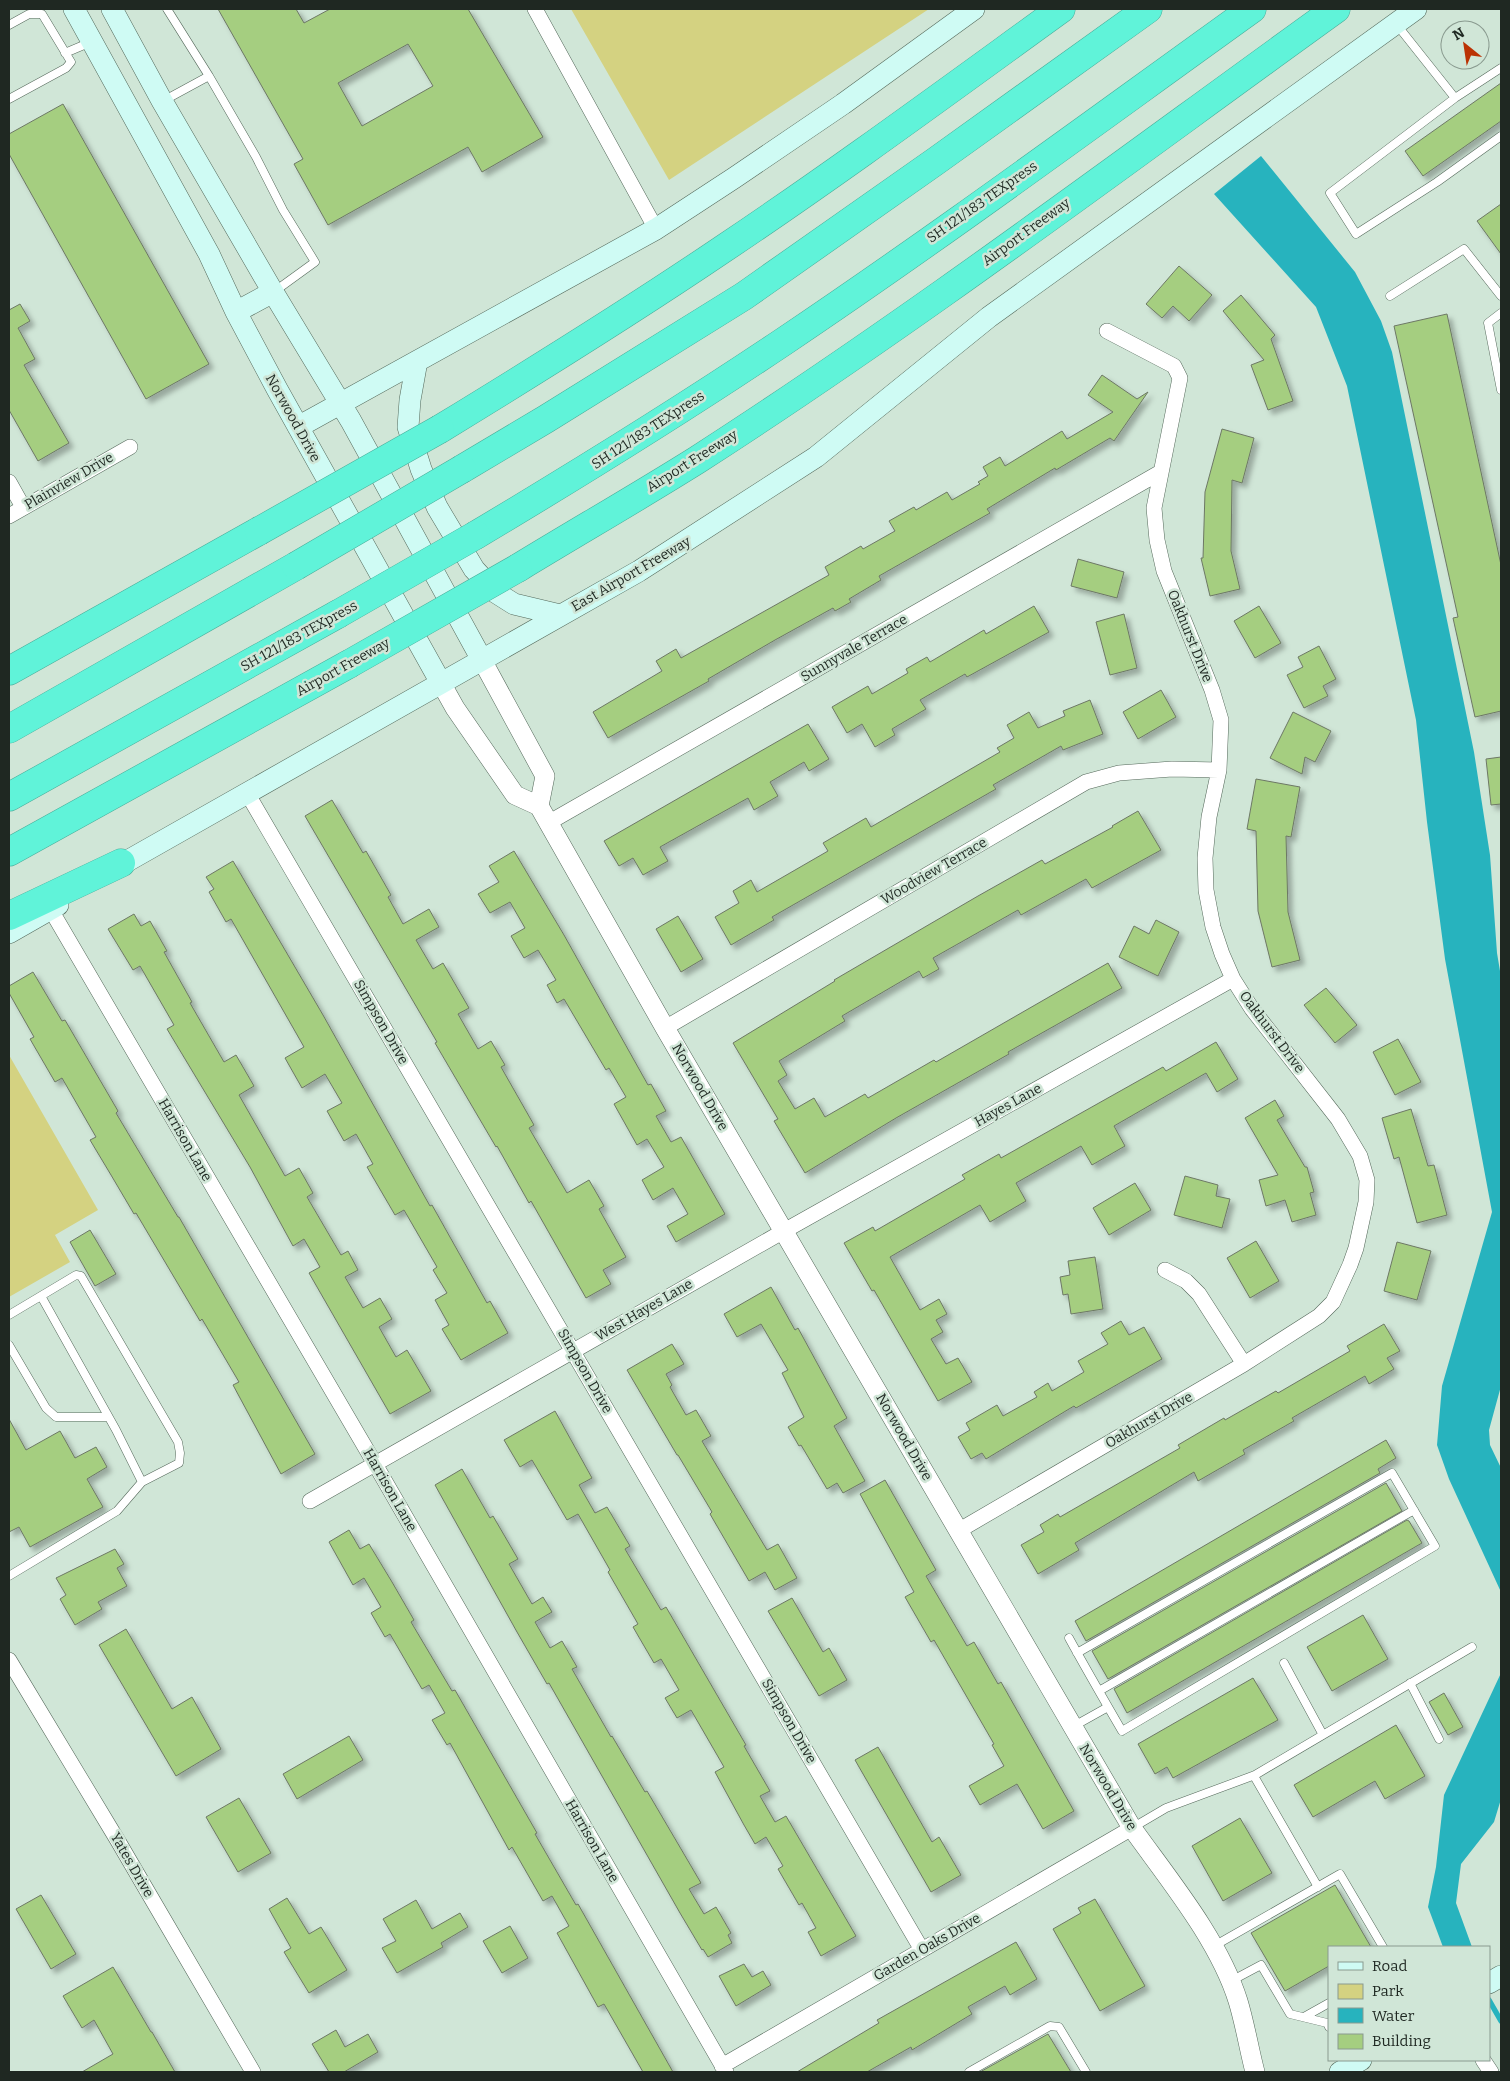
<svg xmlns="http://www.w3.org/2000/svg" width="1510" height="2081" viewBox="0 0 1510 2081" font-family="Bitter,serif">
  <defs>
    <filter id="shadow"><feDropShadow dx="4.5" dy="4.5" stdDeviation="2.5" flood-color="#0004"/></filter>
  </defs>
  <rect width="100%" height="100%" fill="#d0e6d7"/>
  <path fill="#d4d281" d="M571,9H929L669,180Z
    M9,1055L98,1210L55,1235L70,1262L9,1297Z"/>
  <path fill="#27b3be" d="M1261,156L1355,272L1381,321L1392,352L1474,752L1490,855L1497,953L1501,977V1386L1489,1430L1490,1445L1501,1468V1592L1449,1479L1437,1445L1442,1386L1492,1212L1445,959L1427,822L1416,720L1347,386L1316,307L1214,194Z
    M1501,1673V1799L1494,1822L1461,1864L1456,1903L1472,1947H1443L1428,1907L1436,1867L1444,1795Z"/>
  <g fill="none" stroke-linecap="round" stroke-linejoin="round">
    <path stroke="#27b3be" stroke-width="5.5" d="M1489,2000L1501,2021"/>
  </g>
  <path fill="#a5ce80" stroke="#6d7865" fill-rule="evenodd" filter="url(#shadow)" d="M218,9H296L304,23L330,9H468L543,137L482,172L468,147L328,225L294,164L303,159ZM408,44L433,86L362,126L338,83Z
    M1501,83V121L1423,176L1405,151Z
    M63,104L209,364L146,399L9,154V134Z
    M1501,204V254L1477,221Z
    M1179,266L1212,295L1189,321L1173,306L1162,318L1146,304Z
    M1241,295L1275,335L1271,339L1293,401L1268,410L1251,365L1264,360L1223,311Z
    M20,304L30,321L18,328L35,359L24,365L69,443L38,461L9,410V310Z
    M1447,314L1501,565V711L1475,717L1453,618L1458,617L1394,326Z
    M1102,375L1137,399L1148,392L1114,441L1110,438L1056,470L1055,468L987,509L990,513L879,576L881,580L849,599L851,602L835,611L833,608L775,640L708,679L709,681L608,738L593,712L662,671L656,661L676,649L681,658L829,575L825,567L861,546L863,549L895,531L889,521L914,507L916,510L947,492L952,500L980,484L978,482L988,476L983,467L1000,457L1005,466L1062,431L1067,439L1113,412L1088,395Z
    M1222,429L1254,438L1242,483L1232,480L1231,551L1240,589L1210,596L1201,558H1203L1205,492Z
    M1078,559L1124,572L1117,598L1071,586Z
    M1034,606L1049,632L967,677L965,674L920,700L926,709L892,729L895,735L875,747L862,724L847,733L832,707L868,686L872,694L908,673L906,669L927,657L930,662L984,630L986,634Z
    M1259,606L1281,643L1255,658L1234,621Z
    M1124,614L1137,668L1110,675L1096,622Z
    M1319,646L1336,679L1323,686L1328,696L1304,708L1287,675L1303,667L1298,657Z
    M1161,690L1176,717L1138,739L1123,712Z
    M1090,700L1103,734L1063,750L1061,746L993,785L996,789L772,917L774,920L731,945L715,917L739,903L733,891L751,880L757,892L828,851L823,843L866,818L871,827L1000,752L997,748L1014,738L1007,725L1029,712L1038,728L1065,716L1063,711Z
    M1293,712L1331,731L1315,762L1305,757L1302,774L1270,758Z
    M808,724L829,759L809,771L804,762L770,782L778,796L754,810L748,798L660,847L668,861L643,875L633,858L619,866L604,841Z
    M1501,757V804L1491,805L1486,759Z
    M1256,779L1300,787L1291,837L1286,836L1288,912L1300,960L1272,967L1258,911L1256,831L1247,829Z
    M332,800L363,853L366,851L391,895L388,897L403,924L429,909L439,927L416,940L433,969L443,963L469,1008L458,1014L478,1049L491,1041L505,1065L501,1067L534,1125L529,1128L567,1193L589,1180L604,1206L599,1209L626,1257L603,1270L611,1284L586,1298L531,1201L529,1203L497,1146L496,1147L435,1043L437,1042L305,816Z
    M1138,811L1161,850L1092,888L1086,879L1021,915L1018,910L933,958L939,969L923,978L919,971L842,1016L845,1021L779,1061L787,1075L778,1081L795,1109L814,1098L825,1117L865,1094L868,1098L934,1060L936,1062L1108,963L1122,988L1008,1052L1009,1054L896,1118L805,1173L774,1121L778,1119L733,1043L835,981L834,980L978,896L1042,860L1045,864L1113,827L1112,826Z
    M514,851L564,935L648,1085L651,1084L666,1111L656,1116L671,1142L681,1137L725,1214L676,1242L667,1226L688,1214L673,1188L653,1200L642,1180L664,1167L647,1139L637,1145L614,1104L626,1097L609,1068L606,1070L564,999L557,1003L547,985L556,980L538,950L524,958L511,936L525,928L510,902L490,913L478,894L499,882L489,866Z
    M233,861L323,1015L430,1206L432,1205L487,1303L490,1301L508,1333L461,1360L442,1329L449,1325L435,1300L447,1293L433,1270L437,1267L404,1210L395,1215L367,1167L373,1164L356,1134L344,1141L327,1111L342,1103L325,1074L302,1088L285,1058L304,1047L231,919L226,922L209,892L214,889L206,877Z
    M134,914L141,926L150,921L167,951L164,952L192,1002L190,1003L224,1062L236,1055L254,1086L239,1095L285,1176L299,1168L313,1193L307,1197L341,1255L348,1251L358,1270L345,1277L363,1308L380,1298L392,1319L379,1327L396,1357L407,1350L431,1391L390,1414L309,1273L320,1267L304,1239L293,1246L250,1167L167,1029L174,1025L140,966L133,970L108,929Z
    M678,916L703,959L681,972L656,929Z
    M1156,920L1179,932L1158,976L1119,957L1134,926L1149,934Z
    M33,972L62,1021L65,1020L118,1111L116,1113L178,1217H179L315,1454L281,1474L233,1385L239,1382L202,1319L200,1321L136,1213L134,1214L111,1175L90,1140L96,1137L62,1078L55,1082L30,1039L34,1037L9,993V986Z
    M1326,988L1357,1025L1335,1043L1304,1005Z
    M1398,1039L1421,1082L1395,1095L1373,1052Z
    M1216,1042L1238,1079L1217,1092L1206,1073L1114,1126L1125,1146L1092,1165L1081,1146L1016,1183L1026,1201L990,1222L980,1205L890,1257L920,1310L939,1299L947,1314L936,1320L943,1332L931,1339L946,1364L958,1358L972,1382L938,1401L874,1290L872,1291L844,1243L873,1227L875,1231L965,1179L962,1175L999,1154L1001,1158L1163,1067L1166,1071Z
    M1275,1100L1284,1116L1277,1120L1305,1167H1307L1314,1192L1310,1193L1316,1215L1292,1222L1285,1200L1266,1206L1259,1180L1278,1175L1245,1118Z
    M1411,1109L1428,1166L1434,1165L1447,1215L1417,1223L1399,1157L1394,1159L1382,1118Z
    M1185,1176L1218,1185L1216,1196L1230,1199L1222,1228L1174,1215Z
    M1135,1183L1151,1210L1109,1235L1093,1208Z
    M90,1230L116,1274L95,1286L70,1242Z
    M1256,1241L1279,1281L1250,1298L1227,1258Z
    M1397,1242L1431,1251L1417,1300L1384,1291Z
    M1095,1257L1103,1309L1071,1314L1068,1294L1063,1295L1060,1277L1070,1275L1068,1261Z
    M771,1287L795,1330L798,1328L847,1418L834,1426L865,1481L843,1493L837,1483L827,1489L801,1445L799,1446L788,1427L804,1417L782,1373L788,1370L761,1324L737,1337L724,1314Z
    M1121,1321L1129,1335L1144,1327L1162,1359L1076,1408L1074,1406L986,1459L982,1453L971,1459L958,1437L970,1430L966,1423L997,1405L1003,1416L1037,1397L1034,1392L1048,1383L1052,1391L1084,1372L1078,1361L1108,1344L1101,1333Z
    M1384,1324L1400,1351L1387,1358L1394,1369L1369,1384L1365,1376L1292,1418L1294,1421L1243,1450L1245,1454L1198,1481L1194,1472L1075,1543L1079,1550L1038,1574L1021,1545L1044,1532L1040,1525L1058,1514L1060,1517L1180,1448L1178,1445L1224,1418L1225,1420L1276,1391L1278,1393L1350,1351L1347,1346Z
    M672,1344L684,1364L666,1374L672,1385L670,1387L686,1415L696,1410L711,1436L702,1441L767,1550L778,1544L797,1578L775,1590L765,1572L749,1581L710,1514L712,1512L678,1455H677L627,1370Z
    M555,1411L592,1478L579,1485L595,1513L607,1507L630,1546L625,1549L661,1610L666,1607L746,1745L744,1746L770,1791L760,1796L775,1822L786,1816L856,1936L821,1956L808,1932L816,1928L802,1903L799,1905L778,1869L783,1866L766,1837L755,1844L744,1825L715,1772L724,1767L691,1710L677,1718L665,1698L679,1690L661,1659L654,1663L633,1627L638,1624L608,1572L610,1570L578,1514L567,1520L532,1460L520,1467L504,1440Z
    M9,1419L26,1450L60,1431L75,1458L96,1447L107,1467L87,1479L103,1507L30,1547L19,1527L9,1532Z
    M1386,1440L1396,1458L1378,1469L1380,1473L1086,1641L1075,1621Z
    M462,1469L490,1518L493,1516L518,1559L509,1564L532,1604L543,1597L552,1612L535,1622L550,1648L562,1641L577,1667L572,1669L611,1737L612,1736L645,1792L647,1791L701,1883L689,1889L704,1914L716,1907L731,1933L728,1935L732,1943L708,1957L703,1949L702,1950L680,1913L549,1683L547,1684L517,1632L435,1485Z
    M885,1480L936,1570L926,1576L967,1646L974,1642L998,1684L1001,1682L1074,1811L1043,1829L1017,1784L980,1805L969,1786L1004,1766L992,1745L994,1744L934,1640L931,1642L905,1597L914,1592L860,1494Z
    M1386,1483L1402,1511L1108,1679L1092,1651Z
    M1407,1520L1409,1521L1422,1543L1127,1713L1114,1689Z
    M349,1530L360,1549L369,1544L392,1582L414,1620L411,1622L452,1691L455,1690L537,1833L535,1834L576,1905L578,1904L673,2072H643L604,2004L598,2007L557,1933L569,1926L552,1896L543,1901L512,1847L509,1850L450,1743L447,1745L432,1720L445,1713L429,1685L422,1689L390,1634L385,1637L371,1613L381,1607L364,1578L353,1585L329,1542Z
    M115,1549L124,1564L117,1568L127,1586L98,1602L102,1609L75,1625L60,1599L66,1595L56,1578Z
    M792,1598L823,1652L829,1648L847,1680L819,1696L768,1611Z
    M1363,1615L1388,1659L1332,1691L1307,1647Z
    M126,1629L172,1709L192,1697L221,1749L176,1776L99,1645Z
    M1253,1678L1278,1720L1173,1778L1167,1767L1155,1774L1138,1744Z
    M1444,1693L1463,1727L1448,1735L1429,1702Z
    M1396,1725L1425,1776L1385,1799L1375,1781L1313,1817L1294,1785Z
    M349,1736L363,1760L297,1799L283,1774Z
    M878,1747L932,1842L939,1837L961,1875L931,1892L855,1760Z
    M239,1798L271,1853L238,1872L206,1817Z
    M1240,1818L1272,1873L1223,1901L1192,1846Z
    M1335,1885L1371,1947H1329V1966L1285,1991L1251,1933Z
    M41,1895L76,1954L51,1969L16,1909Z
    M287,1898L309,1934L321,1927L347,1970L309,1993L284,1952L291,1948L269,1909Z
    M1095,1899L1145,1986L1100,2011L1053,1929L1081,1913L1078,1908Z
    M416,1900L432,1929L460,1913L468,1927L441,1943L443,1947L397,1973L382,1948L396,1941L383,1919Z
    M510,1926L528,1958L502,1973L483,1941Z
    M1016,1942L1037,1979L1010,1995L1005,1986L968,2007L972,2014L912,2050L911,2047L867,2072H797L879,2023L877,2020Z
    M744,1964L752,1977L763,1971L771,1985L736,2006L719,1976Z
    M113,1967L151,2032H152L175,2072H82L113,2054L94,2020L82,2028L63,1996Z
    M336,2030L345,2047L368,2034L378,2052L344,2072H329L312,2044Z
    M1048,2034L1071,2072H980Z"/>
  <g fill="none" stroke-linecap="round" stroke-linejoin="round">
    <defs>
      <path id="service" d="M9,25L29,14H42L71,62L66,68L9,99
        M1397,25L1455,98
        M65,53L91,42
        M1501,68L1455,98L1330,193L1356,234L1437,182L1501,136
        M209,76L256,157L283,210L315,262L275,291
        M163,101L209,76L167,9
        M1390,296L1464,249L1501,296
        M1501,313L1488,323L1501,390
        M41,1296L116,1430L142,1482
        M9,1315L76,1275L81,1276L178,1442L180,1453L179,1463L142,1482L117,1511L9,1576
        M9,1345L46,1408L56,1417H108
        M1069,1638C1086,1669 1104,1700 1122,1731L1435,1546L1392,1473L1077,1653
        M1284,1663L1323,1735
        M1410,1683L1439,1739
        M1099,1691L1414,1510
        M1074,1726L1108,1707
        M1254,1776L1318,1887
        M1132,1828L1166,1808L1255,1775L1472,1647
        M1214,1946L1340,1874L1383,1947
        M1231,1981L1261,1965L1290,2014L1327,2023L1329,2027
        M1304,2017L1329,2003
        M969,2072L1050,2026L1059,2027L1086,2072"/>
      <path id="minor" d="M535,9L656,229
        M9,482L23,507
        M9,516L130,447
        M247,793L922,1950
        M548,823L1159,473
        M51,910L375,1464L726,2072
        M665,1028L1086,782L1119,773L1172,769L1219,770
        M1165,1270L1186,1281L1199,1294L1244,1364
        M310,1501L784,1231L1233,979
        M958,1531L1244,1364L1319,1316L1333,1302L1350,1265L1356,1248L1366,1202L1367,1180L1360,1156L1338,1119L1252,1009L1233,979L1222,954L1213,927L1206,890L1205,858L1209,817L1219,770L1221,720L1212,690L1164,571L1157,540L1154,508L1180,378L1174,366L1107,331
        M9,1660L118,1841L253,2072
        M1483,2060L1491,2072
        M722,2066L1132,1828"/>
      <path id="tertiary" d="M482,660L545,776L539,806
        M441,683L455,708L515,795L539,806L665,1028L1132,1828C1169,1880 1219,1940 1238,2001C1245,2024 1249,2049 1255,2072"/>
      <path id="secondary" d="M74,9L209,254L236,312L277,389L441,683
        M112,9L162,101L273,292L351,421L482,660
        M236,312L273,292
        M417,361L410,400L408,427L421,469L437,507L474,569L495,592L514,604L560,615
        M298,427L656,229L734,178L843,104L974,9
        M108,872L639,571L816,457L989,317L1416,9
        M9,933L58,905
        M1489,1983L1501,1976
        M1340,2072L1361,2060"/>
      <path id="motorway" d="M440,429C535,371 630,312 723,249C838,172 949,90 1061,9
        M462,469L546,419L744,296L936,161L1148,9
        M476,535C580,473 683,409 783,342C942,235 1096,121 1252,9
        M518,568C577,532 638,497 697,460C916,319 1125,161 1336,9
        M9,671L259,531
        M9,729L296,566
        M9,797L338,614
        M9,852L349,664
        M9,916L121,863"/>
    </defs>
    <use href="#service" stroke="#55695b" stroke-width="9"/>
    <use href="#minor" stroke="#55695b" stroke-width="16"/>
    <use href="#tertiary" stroke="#55695b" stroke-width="20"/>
    <use href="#secondary" stroke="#55695b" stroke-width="22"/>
    <use href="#motorway" stroke="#49ac99" stroke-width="29"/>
    <use href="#service" stroke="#fff" stroke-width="8"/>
    <use href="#minor" stroke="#fff" stroke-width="15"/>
    <use href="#tertiary" stroke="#fff" stroke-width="19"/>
    <use href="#secondary" stroke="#cffbf4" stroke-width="21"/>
    <use href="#motorway" stroke="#60f3d9" stroke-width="28"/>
    <defs>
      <path id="motorway-bridge" d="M259,531L440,429
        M296,566L462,469
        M338,614L476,535
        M349,664L518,568"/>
    </defs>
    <use href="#motorway-bridge" stroke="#49ac99" stroke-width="29" stroke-linecap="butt"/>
    <use href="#motorway-bridge" stroke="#60f3d9" stroke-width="28"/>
  </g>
  <g text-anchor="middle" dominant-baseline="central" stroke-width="5" stroke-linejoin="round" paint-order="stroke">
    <g font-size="14" fill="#1f2822" stroke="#d0e6d7">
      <text transform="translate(982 202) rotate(-35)">SH 121/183 TEXpress</text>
      <text transform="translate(1026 232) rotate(-36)">Airport Freeway</text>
      <text transform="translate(293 418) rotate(61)">Norwood Drive</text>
      <text transform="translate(648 430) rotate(-33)">SH 121/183 TEXpress</text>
      <text transform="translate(692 461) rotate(-32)">Airport Freeway</text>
      <text transform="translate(69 481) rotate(-30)">Plainview Drive</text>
      <text transform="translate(631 574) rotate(-30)">East Airport Freeway</text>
      <text transform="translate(299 636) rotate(-29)">SH 121/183 TEXpress</text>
      <text transform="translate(1190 636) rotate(68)">Oakhurst Drive</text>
      <text transform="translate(854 648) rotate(-30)">Sunnyvale Terrace</text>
      <text transform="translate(343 667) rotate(-29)">Airport Freeway</text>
      <text transform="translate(934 871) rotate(-30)">Woodview Terrace</text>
      <text transform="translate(381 1022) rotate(60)">Simpson Drive</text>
      <text transform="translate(1272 1032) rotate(53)">Oakhurst Drive</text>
      <text transform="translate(700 1087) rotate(60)">Norwood Drive</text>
      <text transform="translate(1008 1105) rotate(-29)">Hayes Lane</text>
      <text transform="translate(185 1140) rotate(60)">Harrison Lane</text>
      <text transform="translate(644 1310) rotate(-30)">West Hayes Lane</text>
      <text transform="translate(585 1371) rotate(60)">Simpson Drive</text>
      <text transform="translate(1149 1420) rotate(-30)">Oakhurst Drive</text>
      <text transform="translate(904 1437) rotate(60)">Norwood Drive</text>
      <text transform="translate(390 1490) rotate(60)">Harrison Lane</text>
      <text transform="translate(789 1721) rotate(60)">Simpson Drive</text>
      <text transform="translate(1108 1787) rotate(59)">Norwood Drive</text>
      <text transform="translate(592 1841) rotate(60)">Harrison Lane</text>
      <text transform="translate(132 1865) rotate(60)">Yates Drive</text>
      <text transform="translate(927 1947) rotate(-30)">Garden Oaks Drive</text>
    </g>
  </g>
  <rect width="1510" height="2081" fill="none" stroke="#1f2822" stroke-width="20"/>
  <rect x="1328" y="1946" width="162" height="115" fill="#d0e6d7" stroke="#899a8f"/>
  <rect x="1338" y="1962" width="25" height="8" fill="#cffbf4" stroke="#899a8f"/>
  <text x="1372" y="1971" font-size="15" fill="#1f2822">Road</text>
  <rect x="1338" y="1984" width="25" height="15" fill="#d4d281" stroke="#899a8f"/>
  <text x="1372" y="1996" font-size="15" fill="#1f2822">Park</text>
  <rect x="1338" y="2008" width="25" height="15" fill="#27b3be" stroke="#899a8f"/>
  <text x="1372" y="2021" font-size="15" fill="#1f2822">Water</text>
  <rect x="1338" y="2034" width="25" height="15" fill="#a5ce80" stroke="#899a8f"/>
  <text x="1372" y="2046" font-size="15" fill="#1f2822">Building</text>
  <g transform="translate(1465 45) rotate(330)"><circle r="24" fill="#d0e6d7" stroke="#899a8f"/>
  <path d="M0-4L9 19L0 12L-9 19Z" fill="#bb3204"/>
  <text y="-8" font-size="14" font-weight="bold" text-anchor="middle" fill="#1f2822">N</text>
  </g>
</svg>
